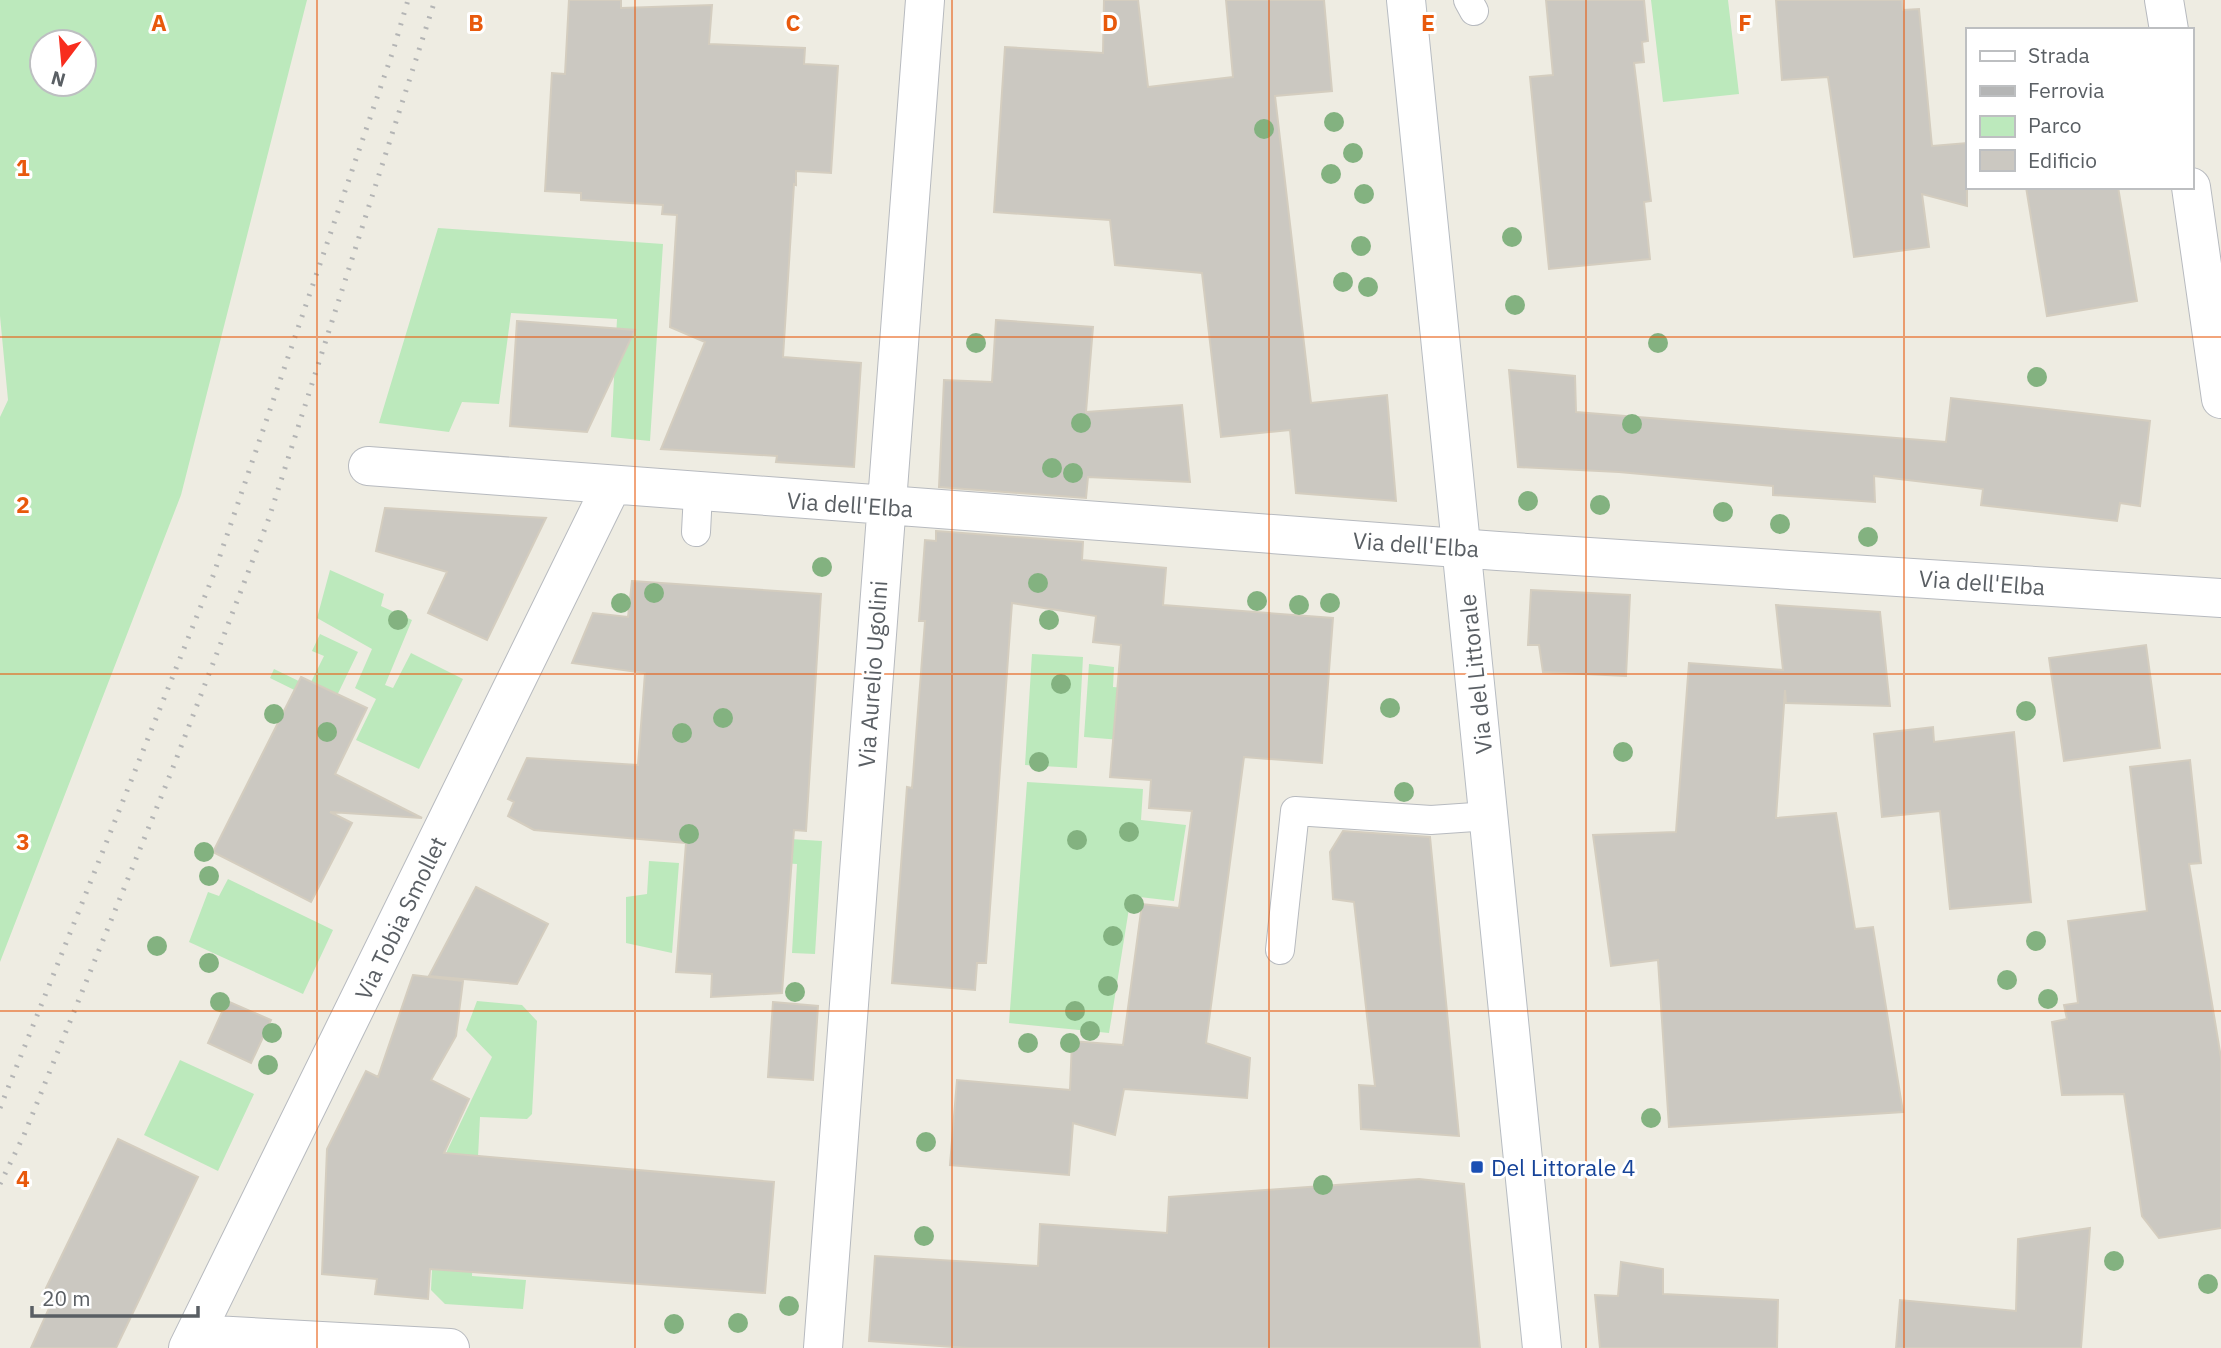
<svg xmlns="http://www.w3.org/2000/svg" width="2221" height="1348" viewBox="0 0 2221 1348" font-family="'IBM Plex Sans',sans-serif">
  <rect width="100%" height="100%" fill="#eeece2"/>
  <path fill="#bce9bc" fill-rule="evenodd" d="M0,0H307L181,495L0,962V417L8,400L0,316ZM42,42H84V84H42Z
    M1651,0H1728L1739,94L1663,102Z
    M438,228L663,244L650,441L611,437L617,319L511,313L499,404L462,402L449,432L379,423Z
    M330,570L384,594L381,606L412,620L385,685L393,688L411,653L463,679L419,769L356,740L376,699L355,688L372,649L317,618Z
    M320,634L358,652L331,708L270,678L274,669L309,686L324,656L312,651Z
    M1032,654L1083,657L1077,768L1025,765Z
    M1089,664L1114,667L1113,687L1152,690L1121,740L1084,737Z
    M1027,782L1143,789L1141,820L1186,825L1174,901L1131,896L1109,1033L1009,1023Z
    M725,835L822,841L815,954L792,953L797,864L724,860Z
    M649,861L679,863L672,953L626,943V897L647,894Z
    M228,879L333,930L303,994L189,942L208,892L219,896Z
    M477,1001L522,1005L537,1021L532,1114L527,1119L480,1117L472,1276L526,1280L523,1309L445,1304L431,1290L437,1172L492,1057L466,1030Z
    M180,1060L254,1094L218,1171L144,1135Z"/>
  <path fill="#cbc8c1" stroke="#d4cdbf" stroke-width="2" d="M569,0H621V8L712,5L709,44L805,48L804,64L838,66L831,173L796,171V185L794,184L783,357L861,363L854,467L776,462L777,456L661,449L705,342L670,327L677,215L662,214L663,205L581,200V193L545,191L552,73L565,74Z
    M1104,0H1138L1148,87L1233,77L1226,0H1324L1332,91L1275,96L1311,403L1387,395L1396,501L1296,493L1290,430L1221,437L1202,273L1115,265L1110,220L994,212L1005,47L1103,53Z
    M1546,0H1644L1648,41L1642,42L1644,62L1634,63L1651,201L1644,202L1650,259L1549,269L1530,77L1553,75Z
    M1776,0H1902L1903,10L1919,9L1932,146L1967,143V206L1922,194L1929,247L1854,257L1828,77L1782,80Z
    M2026,187H2118L2137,301L2047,316Z
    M996,320L1093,327L1086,412L1182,405L1190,482L1088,477L1086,498L939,487L944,380L992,382Z
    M517,321L635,330L587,432L510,426Z
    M1509,370L1575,376L1576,412L1946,442L1951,398L2150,421L2140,506L2120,503L2117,521L1981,505L1983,489L1874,476L1875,502L1773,495V486L1619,472L1518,467Z
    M385,508L546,518L487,640L428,613L447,572L376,551Z
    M936,531L1083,542L1082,560L1166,568L1163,605L1333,618L1322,763L1244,757L1206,1043L1250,1058L1247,1098L1124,1089L1115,1135L1073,1123L1069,1175L950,1165L957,1080L1070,1090L1072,1041L1123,1045L1142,904L1179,908L1192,811L1149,808L1151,780L1110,777L1121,645L1093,642L1096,616L1012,603L986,963H977L975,990L892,983L907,787L912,788L925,621H919L925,540L936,541Z
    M632,581L821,594L806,831L794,830L782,993L711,997L712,974L676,972L686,843L534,830L508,816L514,802L508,799L527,758L638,765L645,673L572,663L593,613L628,617Z
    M1531,590L1630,595L1626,676L1543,672L1539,645H1528Z
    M1776,605L1880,612L1890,706L1786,703L1785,690L1776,818L1836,813L1855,929L1873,927L1903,1112L1669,1127L1658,960L1611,966L1593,835L1676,832L1689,663L1783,670Z
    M2146,645L2160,748L2064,761L2049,658Z
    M301,677L367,708L335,774L422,818L330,812L352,823L311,902L213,852Z
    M1933,727L1934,742L2014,732L2031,902L1950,909L1940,811L1882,817L1874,734Z
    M2190,760L2201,863L2189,864L2221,1058V1228L2159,1238L2142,1216L2124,1094L2062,1095L2052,1022L2067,1019L2064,1005L2078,1003L2068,921L2147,911L2130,767Z
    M1343,831L1430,837L1459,1136L1361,1129L1359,1085L1375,1086L1354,902L1333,899L1330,852Z
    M476,887L548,924L517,984L429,976Z
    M413,975L463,981L456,1036L431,1080L469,1099L444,1153L774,1182L765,1293L430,1269L428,1299L375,1294L377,1279L322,1274L327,1149L366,1071L378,1077Z
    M227,1001L271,1020L251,1063L208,1043Z
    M773,1002L818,1006L813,1080L768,1077Z
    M118,1139L198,1177L116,1348H31L56,1293L46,1288Z
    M1419,1179L1464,1184L1480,1348H968L869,1341L875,1256L1038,1266L1040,1224L1167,1233L1169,1197Z
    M2090,1228L2081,1348H1896L1900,1300L2016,1311L2018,1239Z
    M1621,1262L1663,1269V1294L1778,1300L1777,1348H1600L1595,1295L1618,1296Z"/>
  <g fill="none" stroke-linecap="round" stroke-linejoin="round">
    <defs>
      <path id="service" d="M1468,0L1474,11
        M696,532L698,493
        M1280,950L1295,811L1431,820L1489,816"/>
      <path id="minor" d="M2164,0L2169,30
        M2191,187L2221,399
        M368,466L1498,551L2221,598
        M195,1334L450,1348
        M188,1348L611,487
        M823,1348L925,0"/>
      <path id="secondary" d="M1406,0L1542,1348"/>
    </defs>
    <use href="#service" stroke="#b7babf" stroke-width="30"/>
    <use href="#minor" stroke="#b7babf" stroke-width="40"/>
    <use href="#secondary" stroke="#b7bcc2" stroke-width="40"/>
    <use href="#service" stroke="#fff" stroke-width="28"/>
    <use href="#minor" stroke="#fff" stroke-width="38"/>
    <use href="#secondary" stroke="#fff" stroke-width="38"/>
    <path stroke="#b4b5b5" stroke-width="5" stroke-dasharray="2 9" stroke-linecap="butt" d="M0,1108L213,576L393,51L408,0
      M0,1184L24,1135L172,770L269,518L435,0"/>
  </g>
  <g fill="#83b280">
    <circle cx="1334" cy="122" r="10"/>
    <circle cx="1264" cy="129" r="10"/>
    <circle cx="1353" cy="153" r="10"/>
    <circle cx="1331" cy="174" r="10"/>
    <circle cx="1364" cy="194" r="10"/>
    <circle cx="1512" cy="237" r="10"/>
    <circle cx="1361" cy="246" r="10"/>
    <circle cx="1343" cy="282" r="10"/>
    <circle cx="1368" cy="287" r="10"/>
    <circle cx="1515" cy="305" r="10"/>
    <circle cx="976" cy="343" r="10"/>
    <circle cx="1658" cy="343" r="10"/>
    <circle cx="2037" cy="377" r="10"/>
    <circle cx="1081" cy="423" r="10"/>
    <circle cx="1632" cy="424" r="10"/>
    <circle cx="1052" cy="468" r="10"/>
    <circle cx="1073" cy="473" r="10"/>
    <circle cx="1528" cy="501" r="10"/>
    <circle cx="1600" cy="505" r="10"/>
    <circle cx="1723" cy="512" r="10"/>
    <circle cx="1780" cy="524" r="10"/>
    <circle cx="1868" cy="537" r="10"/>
    <circle cx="822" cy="567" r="10"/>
    <circle cx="1038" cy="583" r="10"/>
    <circle cx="654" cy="593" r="10"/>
    <circle cx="1257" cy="601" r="10"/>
    <circle cx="621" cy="603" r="10"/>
    <circle cx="1330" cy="603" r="10"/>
    <circle cx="1299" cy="605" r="10"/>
    <circle cx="398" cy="620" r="10"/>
    <circle cx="1049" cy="620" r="10"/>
    <circle cx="1061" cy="684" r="10"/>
    <circle cx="1390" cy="708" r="10"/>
    <circle cx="2026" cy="711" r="10"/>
    <circle cx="274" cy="714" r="10"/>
    <circle cx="723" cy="718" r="10"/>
    <circle cx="327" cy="732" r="10"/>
    <circle cx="682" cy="733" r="10"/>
    <circle cx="1623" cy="752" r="10"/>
    <circle cx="1039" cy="762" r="10"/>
    <circle cx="1404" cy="792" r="10"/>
    <circle cx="1129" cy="832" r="10"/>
    <circle cx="689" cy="834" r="10"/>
    <circle cx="1077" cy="840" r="10"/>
    <circle cx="204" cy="852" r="10"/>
    <circle cx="209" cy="876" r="10"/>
    <circle cx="1134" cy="904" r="10"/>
    <circle cx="1113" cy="936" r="10"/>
    <circle cx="2036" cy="941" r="10"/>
    <circle cx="157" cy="946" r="10"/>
    <circle cx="209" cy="963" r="10"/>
    <circle cx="2007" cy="980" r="10"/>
    <circle cx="1108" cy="986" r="10"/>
    <circle cx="795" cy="992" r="10"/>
    <circle cx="2048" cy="999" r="10"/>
    <circle cx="220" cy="1002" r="10"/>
    <circle cx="1075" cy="1011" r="10"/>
    <circle cx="1090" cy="1031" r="10"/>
    <circle cx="272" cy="1033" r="10"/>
    <circle cx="1028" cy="1043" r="10"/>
    <circle cx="1070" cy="1043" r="10"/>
    <circle cx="268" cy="1065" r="10"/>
    <circle cx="1651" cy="1118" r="10"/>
    <circle cx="926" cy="1142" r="10"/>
    <circle cx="1323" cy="1185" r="10"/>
    <circle cx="924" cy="1236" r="10"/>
    <circle cx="2114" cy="1261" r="10"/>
    <circle cx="2208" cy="1284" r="10"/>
    <circle cx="789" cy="1306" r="10"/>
    <circle cx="738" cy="1323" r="10"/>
    <circle cx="674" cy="1324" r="10"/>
  </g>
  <path fill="none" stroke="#e8590c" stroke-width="2" stroke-opacity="0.55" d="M317,0V1348M635,0V1348M952,0V1348M1269,0V1348M1586,0V1348M1904,0V1348M0,337H2221M0,674H2221M0,1011H2221"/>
  <rect fill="#1a4fb4" stroke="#fff" stroke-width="2.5" x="1470" y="1160" width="14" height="14" rx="3.5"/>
  <g text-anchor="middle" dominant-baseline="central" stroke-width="6" stroke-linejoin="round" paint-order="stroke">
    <g font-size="23" fill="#5a5f64" stroke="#fff">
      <text transform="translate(850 504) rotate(4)">Via dell'Elba</text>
      <text transform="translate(1416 544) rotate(4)">Via dell'Elba</text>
      <text transform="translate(1982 582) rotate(4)">Via dell'Elba</text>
      <text transform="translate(872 674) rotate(-86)">Via Aurelio Ugolini</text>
      <text transform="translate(1475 674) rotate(-96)">Via del Littorale</text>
      <text transform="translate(400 918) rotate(-64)">Via Tobia Smollet</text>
    </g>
    <g font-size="23" fill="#164399" stroke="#fff" text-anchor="start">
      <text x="1491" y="1167">Del Littorale 4</text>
    </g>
  </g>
  <g font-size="23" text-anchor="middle" font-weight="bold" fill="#e8590c" stroke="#fff" stroke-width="6" stroke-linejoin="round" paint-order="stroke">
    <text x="159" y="31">A</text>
    <text x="476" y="31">B</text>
    <text x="793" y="31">C</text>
    <text x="1110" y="31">D</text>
    <text x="1428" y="31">E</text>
    <text x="1745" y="31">F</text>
    <text x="23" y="176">1</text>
    <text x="23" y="513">2</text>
    <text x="23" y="850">3</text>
    <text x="23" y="1187">4</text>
  </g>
  <rect x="1966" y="28" width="228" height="161" fill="#ffffff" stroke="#bdbfc1" stroke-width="2"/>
  <rect x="1980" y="51" width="35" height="10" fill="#ffffff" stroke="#bdbfc1" stroke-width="2"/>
  <text x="2028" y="63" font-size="21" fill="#5a5f64">Strada</text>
  <rect x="1980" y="86" width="35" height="10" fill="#b4b5b5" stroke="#bdbfc1" stroke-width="2"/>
  <text x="2028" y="98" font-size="21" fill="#5a5f64">Ferrovia</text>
  <rect x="1980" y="116" width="35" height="21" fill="#bce9bc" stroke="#bdbfc1" stroke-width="2"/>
  <text x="2028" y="133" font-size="21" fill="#5a5f64">Parco</text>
  <rect x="1980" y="150" width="35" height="21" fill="#cbc8c1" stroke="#bdbfc1" stroke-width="2"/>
  <text x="2028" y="168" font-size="21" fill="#5a5f64">Edificio</text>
  <g transform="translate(63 63) rotate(196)"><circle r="33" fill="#ffffff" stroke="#bdbfc1" stroke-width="2"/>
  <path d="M0-5L12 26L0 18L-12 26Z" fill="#f82d1e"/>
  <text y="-10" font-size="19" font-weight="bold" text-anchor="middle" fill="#5a5f64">N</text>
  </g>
  <path d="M32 1306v10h166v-10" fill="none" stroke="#5a5f64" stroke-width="3.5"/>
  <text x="42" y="1306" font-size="21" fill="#5a5f64" stroke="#ffffff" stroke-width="5" paint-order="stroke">20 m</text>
</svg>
